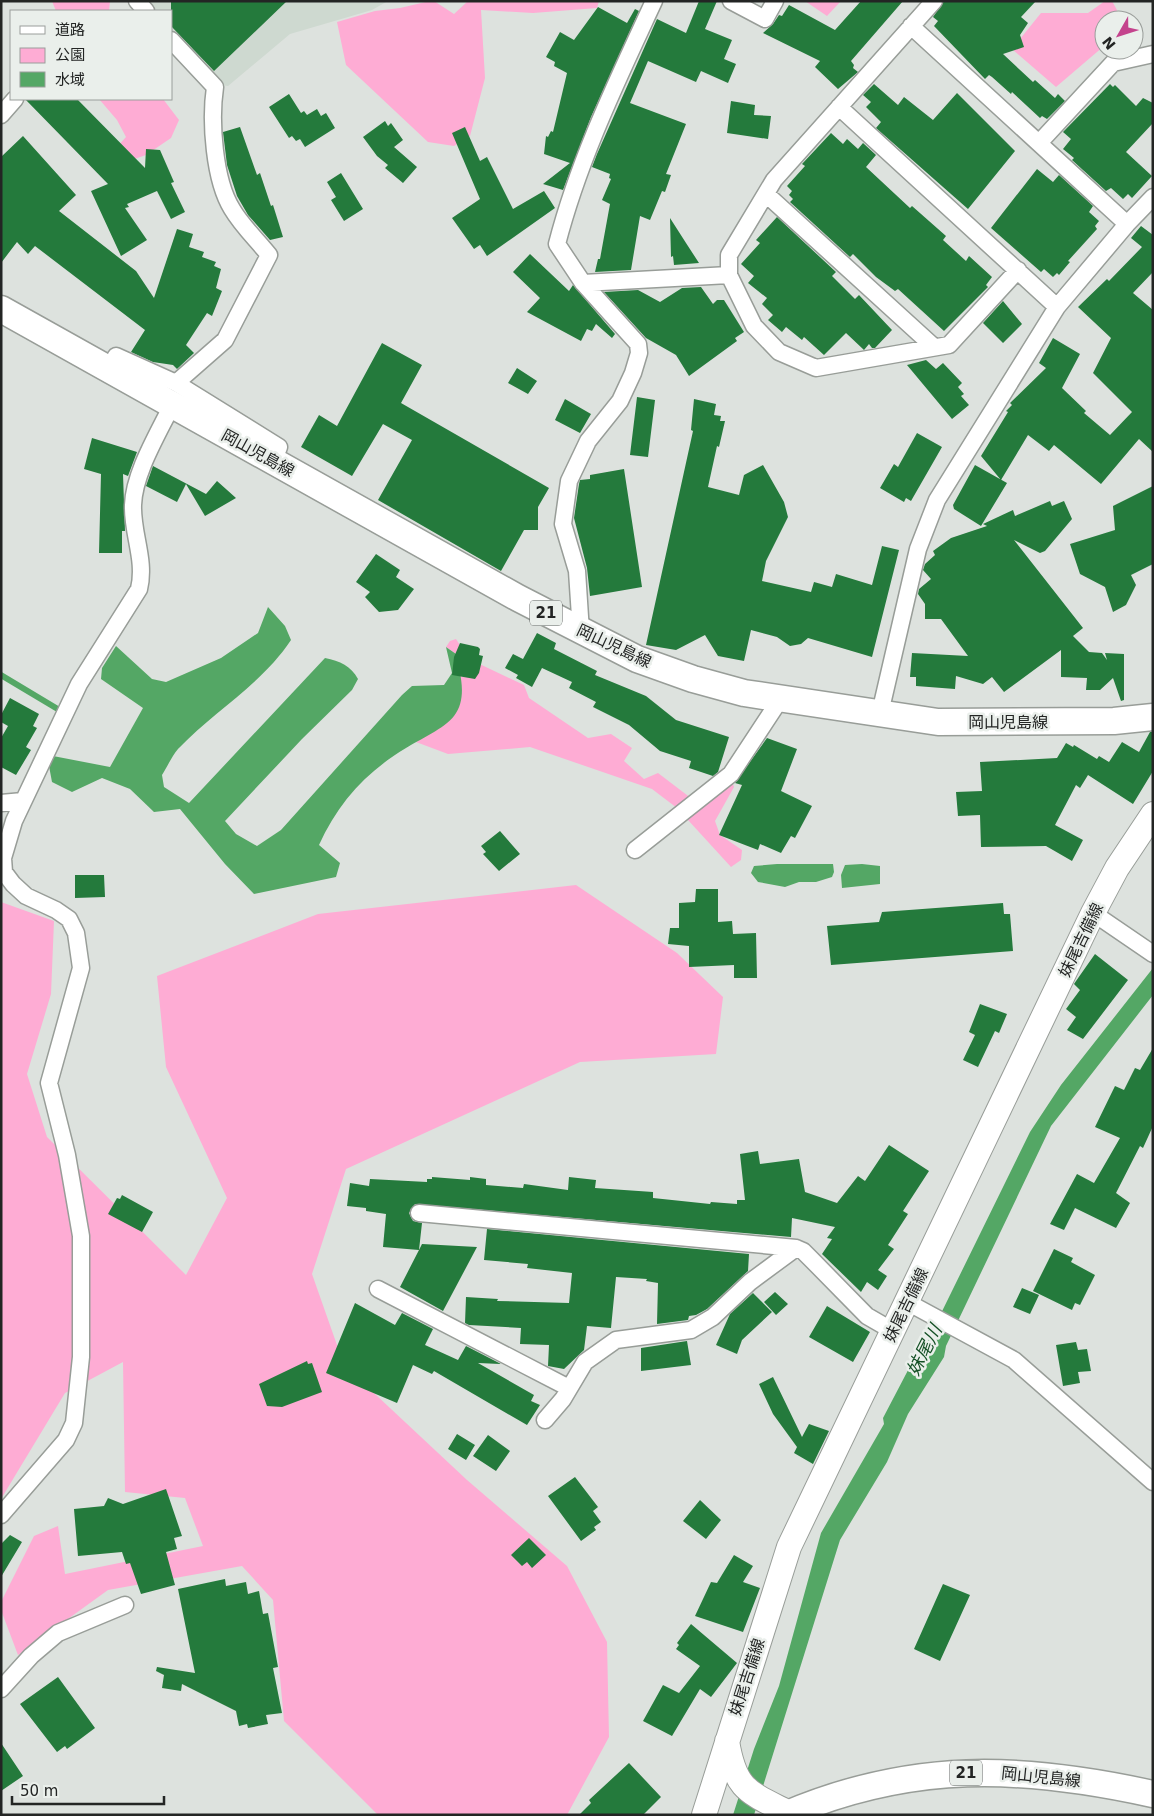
<svg xmlns="http://www.w3.org/2000/svg" width="1154" height="1816" viewBox="0 0 1154 1816" font-family="'DejaVu Sans','Noto Sans JP',sans-serif">
  <rect width="100%" height="100%" fill="#dde2de"/>
  <path fill="#ced9d0" d="M142,1H388L372,10L290,34L228,86L221,85L171,34V11H151Z"/>
  <path fill="#feacd4" d="M52,1H110L109,11H56Z
    M430,1H434L454,14L468,1H599L597,8L533,13L481,10L485,78L470,136L454,146L428,142L346,65L337,22L375,11L400,8Z
    M805,1H841L827,16Z
    M1105,1H1112L1117,10L1113,20H1104V46L1056,87L1012,49L1041,13H1088Z
    M99,99H163L179,120L171,138L146,155L117,165L116,148L126,137L117,120Z
    M456,639L469,659L524,685L529,698L588,738L611,734L632,748L624,761L644,779L658,773L700,805L732,782L734,787L715,821L720,835L742,850L741,860L731,867L677,808L652,789L530,747L448,754L416,742L454,716L456,654L446,647L450,641Z
    M576,885L677,953L723,997L716,1054L580,1062L346,1169L312,1274L344,1365L467,1480L567,1566L607,1642L609,1737L567,1815H378L284,1721L273,1600L242,1566L108,1590L18,1655L1,1610V1602L34,1536L58,1526L65,1574L203,1546L185,1498L125,1492L123,1362L65,1393L1,1499V902L54,921L51,994L27,1074L47,1137L186,1275L227,1198L166,1067L157,976L318,914Z"/>
  <path fill="#54a765" d="M268,607L285,626L291,640C262,684 214,711 178,749C172,756 167,767 162,775L164,787L189,803L325,658C340,661 351,666 358,679L352,690L302,739L225,821L236,834L257,846L281,830L402,695L412,686L444,685L452,673L446,647L456,654C460,673 468,698 454,716C445,728 419,740 406,748C366,772 338,803 319,845L340,863L336,877L254,894L225,864L180,809L154,812L130,789L102,778L72,792L52,782L49,766L53,756L110,767L143,708L101,679L102,668L116,646L152,679L166,682L221,658L258,633Z
    M777,864H833L834,872L832,877L816,882H799L785,887L758,882L751,873L754,866Z
    M862,864L880,866V884L842,888L841,875L845,865Z
    M1153,968V995L1051,1126L946,1346L944,1357L908,1414L887,1462L840,1540L754,1815H733L754,1749L779,1686L821,1533L884,1424L883,1418L917,1353L925,1346L1030,1132L1061,1085Z"/>
  <g fill="none" stroke-linecap="round" stroke-linejoin="round">
    <path stroke="#54a765" stroke-width="6" d="M1,675L56,708"/>
  </g>
  <path fill="#247a3c" d="M171,1H287L214,71L171,26Z
    M699,1H717L705,29L732,40L724,59L736,64L728,83L701,71L696,82L648,61L630,103L686,124L666,174L671,175L665,192L662,191L650,220L640,216L631,270L595,272L598,259H600L610,204L602,200L611,179L609,178L610,174L592,167L597,154L657,19L686,33Z
    M861,1H903L851,61L854,65L853,68L858,72L838,89L815,67L820,61L763,33L773,24L779,15L782,16L789,5L835,30Z
    M944,1H1036L1021,17L1028,23L1020,35L1024,47L1003,54L1033,82L1035,80L1055,98L1058,94L1065,101L1047,119L1042,116L1040,118L1012,92L1011,94L992,77L989,75L985,79L934,26L938,21L933,17Z
    M598,7L627,23L635,9L639,11L591,117L563,190L543,184L570,163L544,154L546,136L548,137L551,131L553,132L567,73L554,66L555,62L546,57L560,32L574,40Z
    M874,84L898,105L904,97L933,120L957,93L1015,151L968,209L876,128L881,122L866,107L871,102L863,95Z
    M1110,84L1113,87L1115,85L1136,106L1143,98L1153,103V123L1126,152L1152,176L1132,198L1128,194L1123,199L1111,188L1106,191L1072,160L1074,158L1063,149L1071,139L1063,132Z
    M289,94L301,113L304,111L307,115L317,109L321,116L326,113L335,128L305,147L300,139L296,141L292,136L289,138L269,107Z
    M25,99H77L145,168L146,149L160,150L174,182L171,183L185,212L171,219L157,191L127,204L129,207L125,208L147,240L121,256L91,191L108,184Z
    M731,101L755,105L754,115L771,116L768,139L727,133Z
    M385,121L388,126L391,123L403,140L394,147L417,167L403,183L385,168L388,165L377,156L363,137Z
    M240,127L257,175L260,173L271,206L273,205L283,237L270,240L248,215L237,196L227,165L223,132Z
    M465,127L480,161L487,157L513,209L544,191L555,208L487,256L480,245L474,249L452,218L480,199L452,133Z
    M831,133L843,144L847,139L858,149L863,143L876,155L866,167L910,208L912,206L946,236L943,240L966,261L969,256L992,277L986,285L988,287L944,331L898,289L895,291L876,277L853,254L850,257L790,202L793,199L789,195L792,191L787,186L805,166L802,164Z
    M23,136L76,195L59,211L136,271L154,298L177,229L193,234L189,247L204,252L202,257L216,262L214,266L221,269L216,288L222,291L212,316L207,313L186,345L194,353L177,369L173,365L153,362L131,352L145,330L35,246L28,254L17,242L1,263V157Z
    M1037,169L1053,182L1059,175L1093,206L1089,212L1099,221L1095,226L1097,229L1068,261L1070,262L1059,275L1057,273L1053,277L1044,269L1041,272L991,228Z
    M341,173L363,209L344,221L331,200L336,197L327,182Z
    M777,217L836,272L832,276L855,299L859,295L892,330L875,348H872L869,344L864,350L846,333L824,355L804,337L802,340L786,327L782,332L768,320L773,315L762,304L767,298L748,283L754,276L741,264L760,243L756,240Z
    M670,218L686,243L699,263L674,265L673,256L671,257Z
    M1141,226L1153,235V272L1133,293L1153,310V452L1139,439L1101,484L1054,445L1049,451L1028,435L1001,480L981,456L1008,412L1006,411L1012,405L1010,403L1046,368L1039,363L1053,338L1080,354L1062,388L1086,411L1084,413L1110,435L1132,412L1093,373L1111,338L1078,307L1107,279L1109,281L1142,247L1131,238Z
    M530,254L569,291L573,285L615,334L612,338L596,324L592,331L587,329L581,341L527,312L540,298L513,272Z
    M701,287L713,304L717,300H724L744,332L735,338L737,341L689,376L676,355L646,338L604,292L638,290L660,302L682,288Z
    M1003,301L1022,324L1003,343L983,323Z
    M382,343L422,365L401,403L549,488L538,507V530H524L501,571L378,500L412,440L383,424L352,476L301,447L319,415L337,426Z
    M926,360L936,369L943,363L962,383L958,387L964,394L961,396L969,405L952,419L907,365Z
    M517,368L537,381L528,394L508,383Z
    M637,397L655,400L648,457L630,455Z
    M565,399L591,414L580,433L555,420Z
    M694,399L716,404L714,415L721,416L720,421H725L719,447L717,446L708,487L739,495L744,475L763,465L784,502L788,517L766,561L762,581L811,592L814,582L832,587L836,574L872,585L882,546L899,550L872,657L808,638L801,644L790,646L777,637L751,630L744,661L718,656L705,635L676,650L646,645L693,431L691,430Z
    M917,433L942,447L911,501L906,498L904,502L880,488L894,464L898,467Z
    M92,438L137,452L128,476L123,474L125,531H122V553H99L101,474L84,469Z
    M975,465L1007,483L981,526L954,509L953,505Z
    M153,466L206,494L217,481L236,498L205,516L186,484L177,502L146,486Z
    M624,469L642,587L590,596L587,568L574,518L579,484L580,480L590,479V475Z
    M1153,486V564L1131,575L1136,585L1126,605L1113,612L1105,587L1080,574L1070,544L1115,530L1113,506Z
    M1050,501L1052,506L1064,501L1072,519L1045,551L1040,553L1014,540L1083,628L1073,636L1089,652L1102,653L1107,660L1105,653L1124,654V700L1121,701L1113,678L1100,690H1086L1087,678L1061,677V650L1004,692L992,677L983,684L956,676L955,689L916,686V677H910L912,653L968,656L941,619H925V604L918,594L919,589L931,579L923,570L925,564L935,555L933,551L951,538L987,526L983,524L1013,510L1015,516Z
    M376,554L400,570L396,577L414,589L398,610L379,612L365,597L370,592L356,582Z
    M537,633L556,643L554,649L597,671L595,675L646,696L676,720L729,737L718,772L713,776L689,768L691,761L660,751L629,725L593,707L596,702L569,688L572,682L542,668L532,687L516,678L518,675L505,668L513,654L523,659Z
    M460,643L478,647L480,649L479,655L483,656L479,673L475,679L452,675L454,657Z
    M10,698L39,714L33,726L37,728L26,747L31,750L16,775L1,767V738L8,726L1,722V715Z
    M1150,732H1153V771L1133,804L1088,775L1080,788L1076,785L1055,825L1083,840L1072,861L1046,846L981,847L980,815L958,816L956,792L982,791L980,762L1057,758L1066,743L1073,747L1074,745L1097,759L1099,756L1109,762L1122,742L1139,752Z
    M767,738L797,749L781,791L812,806L795,838L791,836L781,853L760,844L758,850L719,835L742,785L735,783Z
    M500,831L520,854L499,871L483,854L486,852L481,846Z
    M75,875H104L105,897L75,898Z
    M696,889H718V922L732,921L733,934L756,933L757,978H734V965L689,967V946L668,944L670,928H679V903L695,902Z
    M1003,903L1004,914H1010L1013,951L831,965L827,926L879,922L882,912Z
    M1095,954L1128,980L1083,1039L1067,1030L1076,1017L1066,1009L1080,990L1074,984L1076,981Z
    M980,1004L1007,1014L999,1033L995,1031L978,1067L963,1060L975,1035L969,1032Z
    M1153,1048V1126L1143,1148L1140,1146L1116,1193L1130,1203L1116,1228L1075,1208L1064,1230L1050,1224L1077,1174L1094,1183L1120,1138L1095,1127L1115,1086L1124,1090L1135,1068L1140,1070Z
    M889,1145L929,1171L903,1211L908,1214L888,1245L894,1249L878,1270L887,1276L878,1290L867,1282L861,1292L822,1254L832,1239L827,1238L835,1227L792,1218L791,1237L415,1204L409,1213L413,1221L422,1223L419,1250L422,1244L477,1247L443,1311L400,1287L419,1250L383,1247L386,1214L366,1211V1208L347,1206L350,1183L369,1186L370,1179L427,1182V1179H432V1177L470,1180V1177L486,1179V1185L523,1188L524,1184L568,1190L569,1177L596,1180L595,1188L653,1192V1198L710,1204L711,1202L737,1204V1200H745L740,1154L758,1151L760,1164L799,1159L805,1192L837,1203L858,1176L865,1181Z
    M122,1195L153,1212L142,1232L108,1214L117,1198L120,1199Z
    M487,1229L749,1254L748,1271L707,1309L696,1315L689,1316L688,1320L657,1324L658,1283L646,1281L647,1279L616,1277L611,1328L587,1326L584,1350L564,1369L548,1366L549,1345L520,1344L521,1328L469,1325L465,1323L466,1297L498,1299L497,1301L569,1303L572,1273L527,1268L528,1264L484,1260Z
    M1054,1249L1073,1258L1071,1262L1095,1275L1080,1305L1075,1303L1072,1310L1033,1291Z
    M1022,1288L1039,1295L1030,1314L1013,1307Z
    M775,1292L788,1304L776,1315L764,1302Z
    M753,1293L772,1312L742,1340L737,1354L716,1345L730,1314Z
    M355,1303L395,1325L402,1313L433,1329L425,1345L458,1360L466,1346L501,1364L478,1363L534,1395L531,1401L540,1405L527,1425L434,1371L432,1374L413,1365L397,1403L326,1373Z
    M827,1306L870,1332L853,1362L809,1337Z
    M687,1341L691,1365L641,1371V1348Z
    M1076,1342L1078,1350L1087,1349L1091,1371L1078,1372L1080,1383L1063,1386L1056,1345Z
    M307,1361L308,1364L312,1363L322,1392L282,1407L267,1406L259,1384Z
    M773,1377L802,1437L809,1424L829,1431L813,1464L794,1453L797,1447L773,1414L759,1384Z
    M457,1434L475,1445L466,1460L448,1449Z
    M488,1435L510,1451L496,1471L473,1456Z
    M575,1477L598,1507L593,1511L601,1522L594,1527L596,1530L581,1541L548,1496Z
    M166,1489L182,1536L174,1538L177,1549L166,1552L175,1585L141,1594L130,1563L126,1564L122,1552L78,1556L74,1509L104,1506L108,1498L123,1504Z
    M700,1500L721,1520L706,1539L683,1521Z
    M10,1535L22,1542L1,1577V1544Z
    M529,1538L546,1555L532,1568L527,1562L522,1566L511,1555Z
    M734,1555L753,1566L743,1582L760,1588L743,1632L695,1616L711,1582L717,1583Z
    M225,1579L226,1586L246,1582L248,1594L259,1591L263,1614L268,1613L278,1667L273,1668L282,1713L266,1715L268,1724L248,1728L247,1724L239,1726L236,1711L182,1684L181,1691L162,1688L164,1675L156,1671L157,1667L195,1673L178,1589Z
    M943,1584L970,1595L940,1661L914,1649Z
    M691,1624L737,1663L711,1697L700,1689L672,1736L643,1721L663,1685L679,1693L700,1666L676,1649L679,1645L677,1643Z
    M58,1677L95,1728L67,1749L65,1746L57,1752L20,1704Z
    M1,1743L23,1776L1,1791Z
    M629,1763L661,1797L643,1815H579L591,1803L589,1800Z"/>
  <g fill="none" stroke-linecap="round" stroke-linejoin="round">
    <defs>
      <path id="street" d="M137,1L146,11
        M731,1L765,19L775,1
        M934,1L774,180L729,255V275L754,326L779,352L816,368L949,345L1018,270
        M911,26L1127,224
        M839,107L1057,307
        M1,115L15,99
        M1039,143L1113,63L1153,54
        M766,194L934,347
        M583,283L729,275
        M109,369L116,356L176,383L225,340L269,255C257,240 242,226 232,209C214,180 210,121 215,87L171,40
        M176,383L279,447L273,462
        M581,632L577,571L563,524L569,481L588,441L620,401L633,373L639,353L638,344L583,283L557,244C579,159 617,81 654,1
        M880,713L918,549L937,500L1057,307L1127,224L1153,197
        M1,803L23,801
        M635,850L731,774L781,698
        M1093,913L1153,954
        M419,1213L796,1248L803,1251L811,1259L867,1316L893,1331
        M378,1289L569,1388
        M907,1302L1014,1360L1153,1482
        M545,1420L563,1399L585,1362L616,1340L691,1330L713,1317L750,1282L796,1248
        M1,1515L66,1440L74,1423L81,1357V1236L67,1155L49,1083L81,968L76,933L69,919L56,910L26,896L13,884L4,872L3,858L14,821L79,684L139,589C146,560 132,534 133,505C134,473 158,434 172,405
        M1,1689L31,1656L58,1633L125,1605"/>
      <path id="secondary" d="M727,1741C735,1790 748,1792 789,1813
        M704,1815L789,1547L1093,913L1117,868L1153,814"/>
      <path id="primary" d="M1,309L518,598L637,659L693,679L744,693L938,722L1114,721L1153,717
        M785,1815C911,1761 1021,1765 1153,1794"/>
    </defs>
    <use href="#street" stroke="#989d98" stroke-width="19"/>
    <use href="#secondary" stroke="#989d98" stroke-width="26"/>
    <use href="#primary" stroke="#989d98" stroke-width="29"/>
    <use href="#street" stroke="#fff" stroke-width="16"/>
    <use href="#secondary" stroke="#fff" stroke-width="24"/>
    <use href="#primary" stroke="#fff" stroke-width="26"/>
  </g>
  <g text-anchor="middle" dominant-baseline="central" stroke-width="5" stroke-linejoin="round" paint-order="stroke">
    <g fill="#eaefeb" stroke="#5f6260" stroke-width="1">
      <rect x="530" y="600.5" width="32" height="25" rx="4"/>
      <rect x="950" y="1760.5" width="32" height="25" rx="4"/>
    </g>
    <g font-size="15" font-weight="bold" fill="#232524">
      <text x="546" y="613">21</text>
      <text x="966" y="1773">21</text>
    </g>
    <g font-size="16" fill="#232524" stroke="#eaefeb">
      <text transform="translate(258 453) rotate(29)">岡山児島線</text>
      <text transform="translate(614 646) rotate(25)">岡山児島線</text>
      <text x="1008" y="722">岡山児島線</text>
      <text transform="translate(1081 940) rotate(-64)">妹尾吉備線</text>
      <text transform="translate(906 1305) rotate(-64)">妹尾吉備線</text>
      <text transform="translate(747 1677) rotate(-72)">妹尾吉備線</text>
      <text transform="translate(1041 1777) rotate(6)">岡山児島線</text>
    </g>
    <g font-size="18" font-style="italic" fill="#145025" stroke="#eaefeb">
      <text transform="translate(924 1350) rotate(-63)">妹尾川</text>
    </g>
  </g>
  <rect width="1154" height="1816" fill="none" stroke="#232524" stroke-width="5"/>
  <rect x="10" y="10" width="162" height="90" fill="#eaefeb" stroke="#9a9e9b"/>
  <rect x="20" y="26" width="25" height="8" fill="#ffffff" stroke="#9a9e9b"/>
  <text x="55" y="35" font-size="15" fill="#232524">道路</text>
  <rect x="20" y="48" width="25" height="15" fill="#feacd4" stroke="#9a9e9b"/>
  <text x="55" y="60" font-size="15" fill="#232524">公園</text>
  <rect x="20" y="72" width="25" height="15" fill="#54a765" stroke="#9a9e9b"/>
  <text x="55" y="85" font-size="15" fill="#232524">水域</text>
  <g transform="translate(1119 35) rotate(231)"><circle r="24" fill="#eaefeb" stroke="#9a9e9b"/>
  <path d="M0-4L9 19L0 12L-9 19Z" fill="#c4438d"/>
  <text y="-8" font-size="14" font-weight="bold" text-anchor="middle" fill="#232524">N</text>
  </g>
  <path d="M12 1796v8h152v-8" fill="none" stroke="#232524" stroke-width="2.5"/>
  <text x="20" y="1796" font-size="15" fill="#232524" stroke="#eaefeb" stroke-width="4" paint-order="stroke">50 m</text>
</svg>
